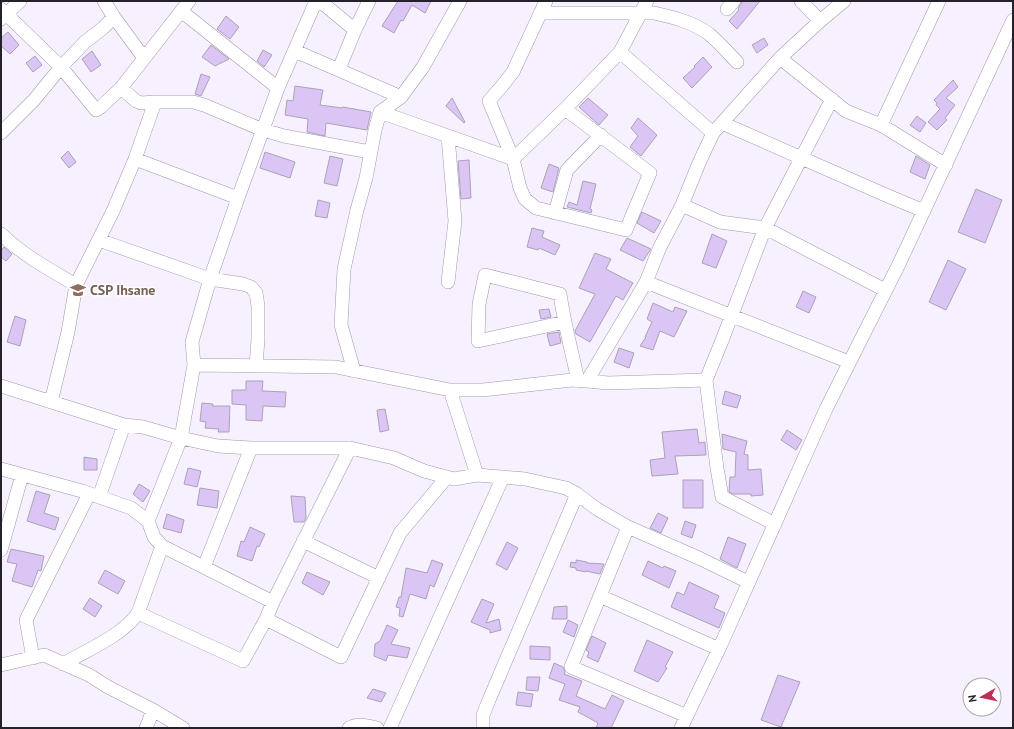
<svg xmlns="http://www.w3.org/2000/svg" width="1014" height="729" viewBox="0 0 1014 729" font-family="'PT Sans',sans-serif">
  <rect width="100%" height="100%" fill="#f7f1ff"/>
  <path fill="#dac5f4" stroke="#aba2b7" d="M398,1H431L425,13L412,5L403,21L401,20L394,33L382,26Z
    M742,1H760L737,29L729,21L739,10L738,9Z
    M226,16L239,27L230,39L217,29Z
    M8,32L19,45L10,54L1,46V38Z
    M764,38L768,45L757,53L752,45Z
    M211,45L229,59L215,66L202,57Z
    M263,50L272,55L264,67L257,61Z
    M92,51L101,65L91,72L82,59Z
    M35,56L42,65L33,72L26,63Z
    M703,57L712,67L692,88L683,78L695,67L694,66Z
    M201,74L210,77L201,96L195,94Z
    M953,80L958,87L946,98L955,105L945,118L947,120L937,130L928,122L940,109L936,105L937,103L934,100Z
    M295,86L323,90L320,105L342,108L343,107L371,112L367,130L326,123L325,136L307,132L308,119L285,115L287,100L293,101Z
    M452,98L465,122L464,123L446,106Z
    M588,98L608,115L599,125L579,107Z
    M917,116L926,123L920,132L910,125Z
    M638,118L657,135L641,156L630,147L638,136L631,128Z
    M68,151L76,162L69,168L61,158Z
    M265,152L295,162L290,178L260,168Z
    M330,156L343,159L337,186L324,183Z
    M916,156L930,165L925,179L910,172Z
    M469,160L471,198L461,199L458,161Z
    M549,164L559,168L553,192L541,188Z
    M583,181L596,184L590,209L592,210L591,213L567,207L569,202L577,205Z
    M976,189L1002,200L985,243L958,232Z
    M318,200L330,203L327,218L315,216Z
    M642,212L661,221L654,233L637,223Z
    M532,228L544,231L542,237L560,245L555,255L539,248L538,250L527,247Z
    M712,234L727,241L716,268L702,263Z
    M627,238L651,249L643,261L620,250Z
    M4,247L12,254L6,261L1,257V251Z
    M595,253L611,259L606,269L633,283L623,300L616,296L590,342L576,334L575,331L595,294L579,288Z
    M948,260L966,269L946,310L929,302Z
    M803,291L816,297L809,313L796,307Z
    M653,303L673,312L675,307L687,311L674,337L660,331L653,350L640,346L646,337H645L652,322L647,319Z
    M549,309L551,317L541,319L539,310Z
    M15,316L26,320L20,346L7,342Z
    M559,332L561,343L550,346L547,334Z
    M619,348L634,353L629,368L614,362Z
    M246,381H263L262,391L286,392L285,407L263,406L262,421L246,420V405L232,404V390H246Z
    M725,391L741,396L737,408L722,404Z
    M202,403L213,404L212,406H230L229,432H218L219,429L205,428L206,422L200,421Z
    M385,409L389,430L380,432L377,410Z
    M697,429L699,443L705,442L706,455L675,456L678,474L652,476L650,460L665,458L662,432Z
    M787,430L802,440L796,450L781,440Z
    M722,434L747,441L744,454L748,455V470L761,469L763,495L751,496V494H733L729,492L730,477H735L736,452L723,449Z
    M84,457L97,459V470H84Z
    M188,468L201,471L197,487L184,484Z
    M683,480H703V508H683Z
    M139,484L150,491L143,502L133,494Z
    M200,488L219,491L217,508L197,505Z
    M36,491L50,495L44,513L59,518L55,530L27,521Z
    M291,496L305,497L306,518L304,522H294Z
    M658,513L668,518L661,533L650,528Z
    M167,514L184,520L181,533L163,528Z
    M685,521L696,525L692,538L681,534Z
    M250,527L265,534L259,547L257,546L252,561L237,556L241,541L244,542Z
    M728,537L746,544L737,568L720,559Z
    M507,542L518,548L507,570L496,564Z
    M11,549L44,556L41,571L38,570L32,587L12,581L17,564L7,562Z
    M432,560L443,564L434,587L430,585L426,599L410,594L403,617L399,616L400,608L396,607L399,597H401L406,568L427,573Z
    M576,560L587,562V563L604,564L600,574L586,571V572L576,570V568L570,567L571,562L576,563Z
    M648,561L663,568L664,566L676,571L669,588L642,575Z
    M105,570L125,581L118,594L98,583Z
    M307,572L330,582L323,595L302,583Z
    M689,582L719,596L714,608L725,613L719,628L671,607L677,592L684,595Z
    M90,598L102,606L95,617L83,609Z
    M482,599L494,604L486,623L499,619L501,630L490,633V630L471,622Z
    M567,606V619H552L554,607Z
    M568,620L578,625L574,637L563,632Z
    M387,625L398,630L391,644L410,648L407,658L388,655L386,661L374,656L375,644L380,641Z
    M592,636L606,643L598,662L587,657L589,652L586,650Z
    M647,640L673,652L665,667L667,668L658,682L634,671Z
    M530,646L550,647V660L530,659Z
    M554,663L563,667L565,672L564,674L582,681L576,696L605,709L612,695L624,701L611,728H596L598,723L578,712L580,707L559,700L565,684L549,678Z
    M778,675L800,682L781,727L761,720Z
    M527,677H540L538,691L526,690Z
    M373,689L386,693L381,702L367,698Z
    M518,692L533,694L531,707L516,705Z"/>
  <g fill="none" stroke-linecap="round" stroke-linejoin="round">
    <defs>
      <path id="minor" d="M104,1L114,17L144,58
        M320,1L355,30
        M546,1L513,72L502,86L489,101L513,159L520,188L525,199L536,208L626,230L650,173L565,109
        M801,1L820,21
        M1,9L61,67L96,110L101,107L121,88L189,1
        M727,9L734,1
        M181,11L278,88
        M540,13H654C672,17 693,22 709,34C719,42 728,53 737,62
        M1,19L20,1
        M295,51L401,97
        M620,52L713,133
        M780,58L846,111L881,125L946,165
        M339,69L355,30L369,1
        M121,88L136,101L141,103L155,102H193L204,105L263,130L284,136L370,152
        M380,112L513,159
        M722,123L888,196L924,211
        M881,125L939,1
        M1,133L34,100L61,67L85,42L103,28L114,17
        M135,159L238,198
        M513,159L565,109L620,52L647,1
        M682,205L720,222L765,228L885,290
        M555,213L567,170L601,135
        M1,234C23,255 50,270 76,285
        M99,240L210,279L243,284L251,287L256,293L258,306V339L256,366
        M448,282L455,221L448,136
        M646,282L849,362
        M565,322L478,341L479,304L485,275L560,294C564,323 572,352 578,381
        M194,365L336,367L450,390H483L572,380L587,381L646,282L660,247L682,205L699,163L713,133L780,58L820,21L844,1
        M354,371L341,325L344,269L357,210L366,178L375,130L380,112L401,97L423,67L460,1
        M587,381L608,383L706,380
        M1,386L124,425L143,427L181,438L218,446L251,448H350L394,458L424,471L454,479L477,475L525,479L566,488L577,494L597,509L628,527L701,559L748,582
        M450,390L477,475
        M51,402L68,332L76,285L113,211L135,159L155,102
        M1,469L82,491L131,508L148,521L154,537L162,546L273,602
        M99,497L124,425
        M148,521L181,438L194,365L192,342L210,279L238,198L278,88L316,1
        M775,524L722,497L717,468L706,380L723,338L765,228L832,99
        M628,527L571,667L687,716
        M303,541L379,578
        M1,550L22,475
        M204,567L251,448
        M600,596L719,649
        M138,613L243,661L266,619L273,602L350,448
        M266,619L341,657L400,533L447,477
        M33,658L26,620L89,494
        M63,664C87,650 122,636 138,613L162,546
        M1,665L44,655L89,675L108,687L153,710L183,728
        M146,728L153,710
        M349,728C357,723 368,726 377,728
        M390,728L503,477
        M483,728V715L489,700L577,494
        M681,728L719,649L826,409L899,264L1013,20"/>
    </defs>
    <use href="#minor" stroke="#a198ad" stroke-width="14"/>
    <use href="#minor" stroke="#fff" stroke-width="13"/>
  </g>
  <defs>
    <symbol id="school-bare" viewBox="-9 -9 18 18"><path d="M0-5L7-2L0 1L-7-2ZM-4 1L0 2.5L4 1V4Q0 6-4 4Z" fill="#8d6e63" stroke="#fff" stroke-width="2.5" paint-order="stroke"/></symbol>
  </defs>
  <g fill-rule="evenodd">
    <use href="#school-bare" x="67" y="279" width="22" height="22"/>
  </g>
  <g text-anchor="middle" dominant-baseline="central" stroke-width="3" stroke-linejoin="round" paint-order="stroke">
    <g font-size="14" font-weight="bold" fill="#785e54" stroke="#fff" text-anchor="start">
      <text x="90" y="290">CSP Ihsane</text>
    </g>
  </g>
  <rect width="1014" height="729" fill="none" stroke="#25212a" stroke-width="4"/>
  <g transform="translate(982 697) rotate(261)"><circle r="19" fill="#ffffff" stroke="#a8a6aa"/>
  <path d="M0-3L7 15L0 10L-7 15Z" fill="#be2f58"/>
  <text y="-6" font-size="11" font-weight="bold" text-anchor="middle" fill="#25212a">N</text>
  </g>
</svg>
